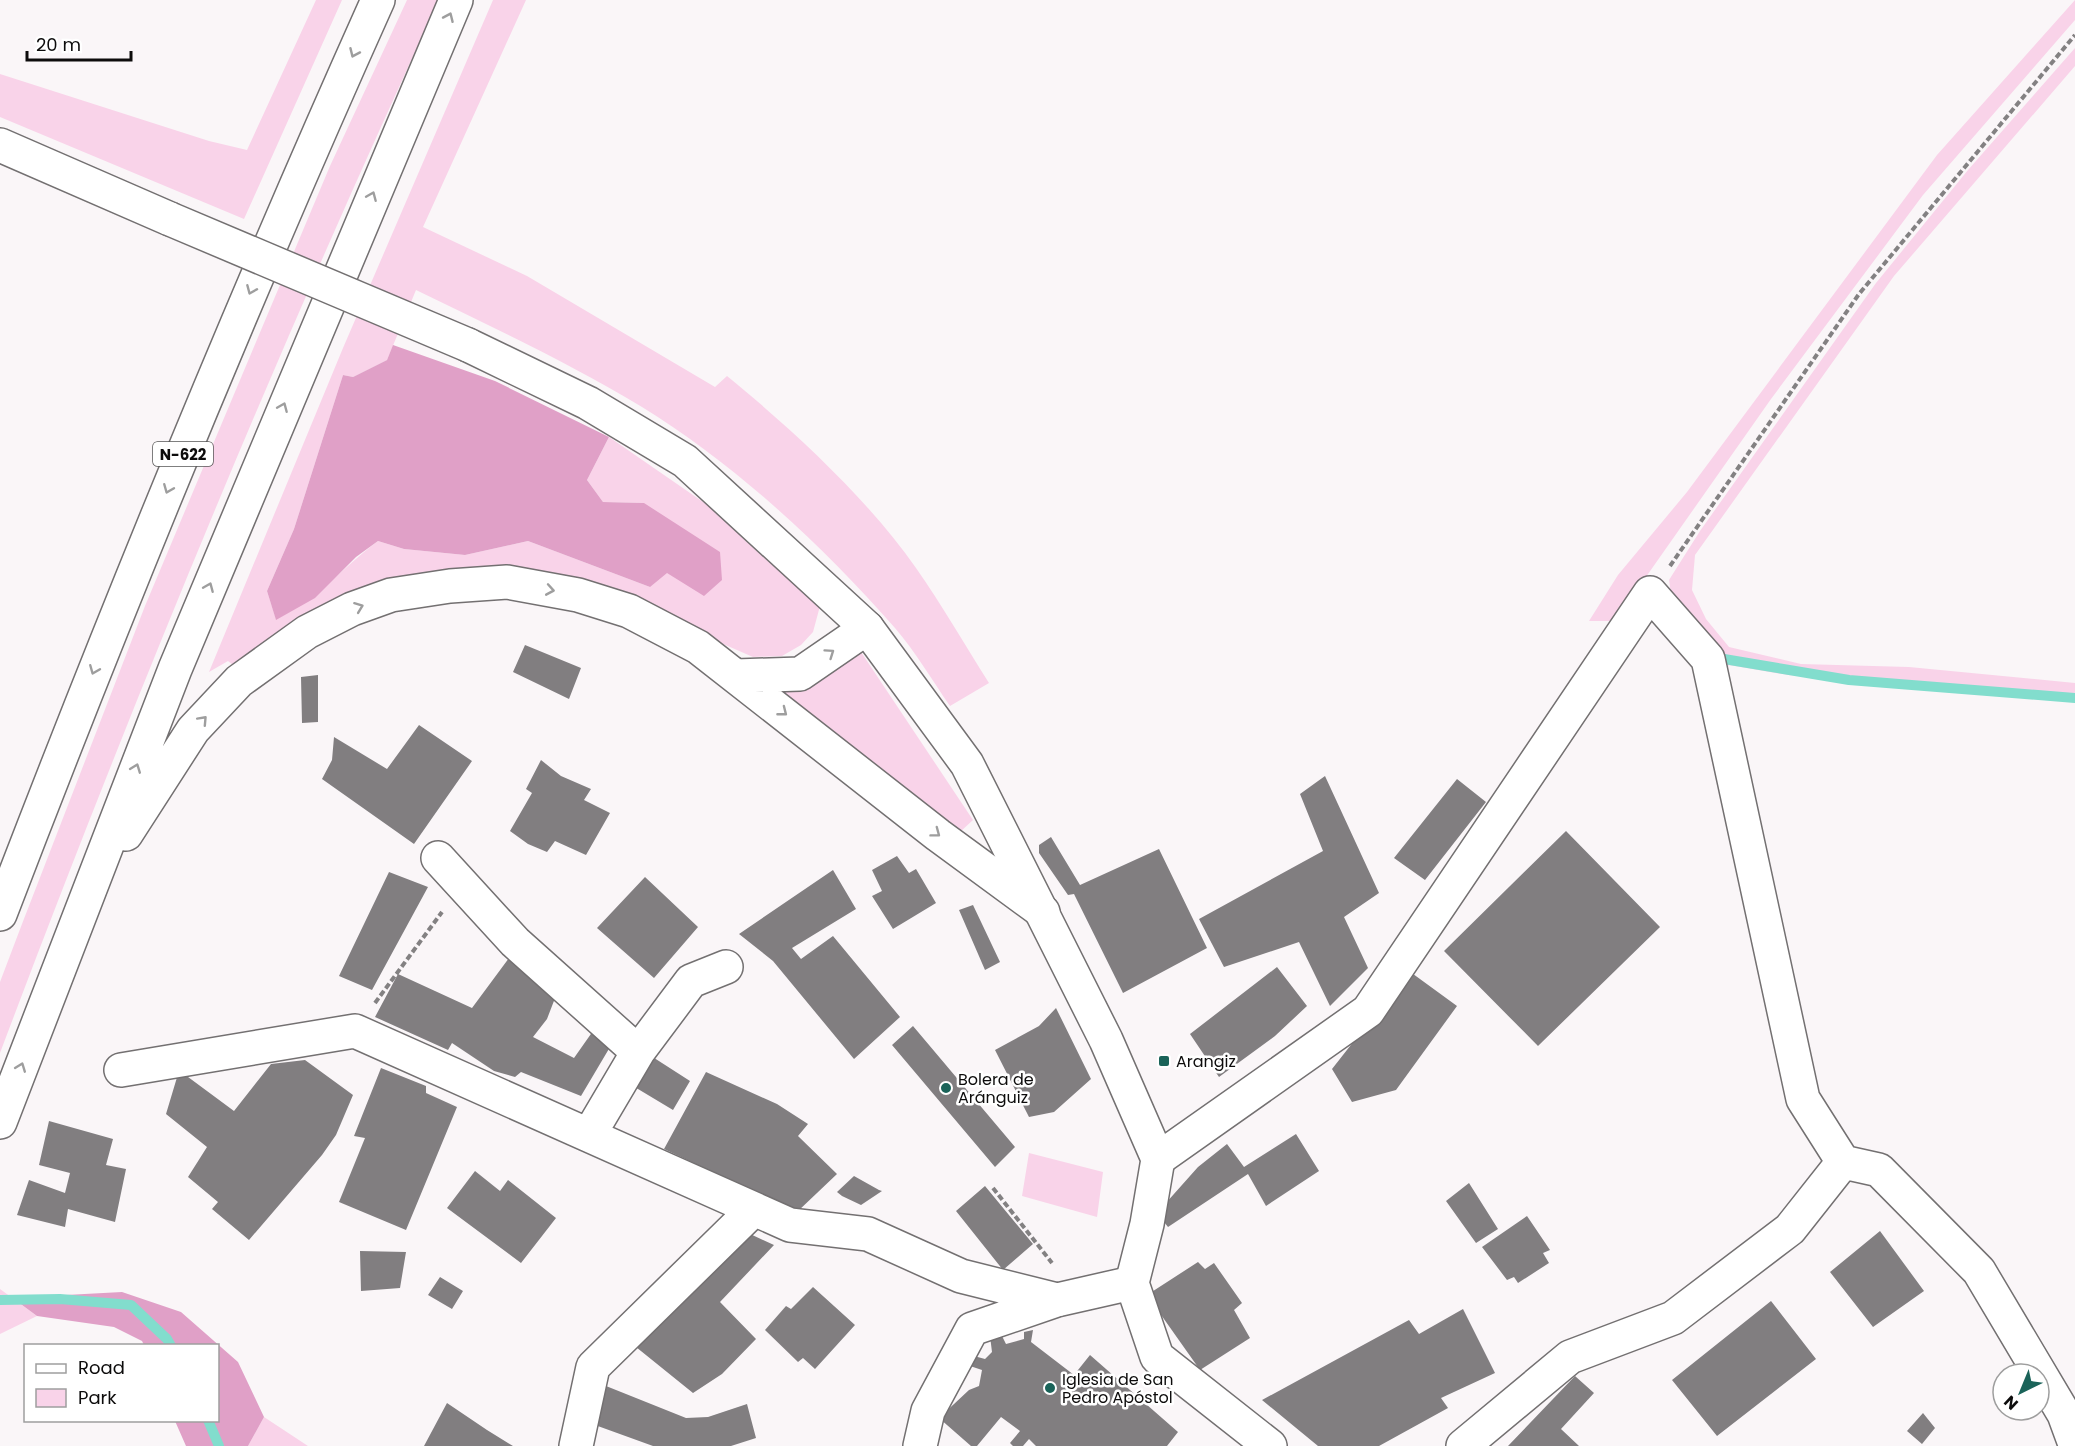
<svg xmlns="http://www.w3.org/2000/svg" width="2075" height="1446" viewBox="0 0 2075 1446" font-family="Poppins,sans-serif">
  <rect width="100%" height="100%" fill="#faf6f8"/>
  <path fill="#f9d3e9" d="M316,0H342L244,219L0,117V74L209,141L247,150Z
    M407,0H439C279,345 134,697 0,1053V982L22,924L145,606L330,166Z
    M493,0H526L423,227L527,276L715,387L727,376C793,430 867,498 916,568C942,605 965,645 989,683L950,706C932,680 915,651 895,628C822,545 736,465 642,407C569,363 492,327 416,290L387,360L353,377L343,375L294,529L267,591L276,619C318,599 342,568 378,541L404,549L465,555L528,541L650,587L644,503L603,502L587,480L609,437L735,524L820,606L813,632L801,645L782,656L753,657L714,640L478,572L239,670L228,661L209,672L343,348Z
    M2075,0V20L1923,195L1771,399L1615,621H1589L1618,575L1687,492L1937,155Z
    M2075,48V66L1894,276L1695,555L1692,590L1706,619L1729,647L1801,664L1909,667L2075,683V697L1788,675L1729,665L1722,680L1672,601L1669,580L1700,531L1876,283L1968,170Z
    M861,652L973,820L960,832L781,692L806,682Z
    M1029,1153L1103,1172L1097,1217L1022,1196Z
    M0,1289L37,1316L0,1334Z
    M264,1417L308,1446H248Z"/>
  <path fill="#e0a0c7" d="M393,345L495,381L609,437L587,480L603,502L644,503L720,552L722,580L704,596L667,573L650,587L528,541L465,555L404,549L378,541L356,557L315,598L276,620L267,591L294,529L343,375L353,377L387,360Z
    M122,1292L181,1312L238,1362L264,1417L248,1446H186L175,1421L218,1420V1346L144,1345L142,1341L114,1327L37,1316L18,1302L47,1296Z"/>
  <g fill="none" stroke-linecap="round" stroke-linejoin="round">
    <path stroke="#82ddcd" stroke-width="10" d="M1718,658L1849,680L2075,698
      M0,1300L60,1299L131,1305L167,1339L171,1346
      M208,1420L219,1446"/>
  </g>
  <path fill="#817e80" d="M525,645L581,668L569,699L513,672Z
    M318,675V722L302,723L301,677Z
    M419,725L472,761L414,844L322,779L332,760L334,737L387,769Z
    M541,760L561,776L591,789L584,800L610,813L586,855L555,841L547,852L528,844L510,831L532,793L526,789Z
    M1325,776L1379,893L1344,917L1368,968L1330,1006L1299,942L1224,967L1199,919L1323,851L1300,794Z
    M1457,779L1486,802L1425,880L1394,858Z
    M1566,831L1660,927L1538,1046L1444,951Z
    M1051,837L1080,885L1159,849L1207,948L1123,993L1074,894L1068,895L1039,853V845Z
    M897,856L909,873L916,869L936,903L893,929L872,896L882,891L872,870Z
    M833,870L856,909L792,948L801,959L833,936L900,1017L854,1059L773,961L739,934Z
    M389,872L428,887L372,990L339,976Z
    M645,877L698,927L654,978L597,928Z
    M973,905L1000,962L985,970L959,910Z
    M509,958L557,993L547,1019L533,1037L574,1058L593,1031L613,1042L581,1096L521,1072L515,1077L494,1071L452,1043L448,1050L375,1017L398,974L472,1008Z
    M1277,967L1307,1006L1275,1036L1219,1077L1190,1034Z
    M1409,971L1457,1006L1396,1090L1352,1102L1332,1069Z
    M1056,1008L1091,1079L1054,1112L1029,1117L995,1050L1039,1026Z
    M913,1026L1015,1147L995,1167L892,1045Z
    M648,1054L690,1081L673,1110L633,1086Z
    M305,1060L353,1095L336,1135L322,1155L249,1240L212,1209L218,1202L188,1177L207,1147L166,1114L178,1074H184L234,1111L271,1064Z
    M381,1068L426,1086V1093L457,1107L406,1230L339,1202L365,1138L354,1136Z
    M706,1072L777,1104L808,1124L798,1136L837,1174L797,1212L664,1149Z
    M49,1121L113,1139L106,1165L126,1169L115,1222L68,1209L65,1227L17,1215L29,1180L65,1193L70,1173L39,1165Z
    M1296,1134L1319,1171L1266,1206L1248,1174L1168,1227L1157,1213L1198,1167L1227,1144L1244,1167Z
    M475,1171L500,1191L508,1180L556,1218L521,1263L447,1208Z
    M854,1176L879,1190L882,1191L861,1205L842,1196L837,1192Z
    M1469,1183L1498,1229L1476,1243L1446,1201Z
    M985,1186L1033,1244L1003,1270L956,1211Z
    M1527,1216L1550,1250L1543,1253L1549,1263L1518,1283L1514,1277L1507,1280L1482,1247Z
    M1880,1231L1924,1291L1873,1327L1830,1272Z
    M748,1233L774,1245L720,1302L756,1339L722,1374L693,1393L636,1347Z
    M360,1251L406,1252L400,1288L361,1291Z
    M1198,1262L1205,1269L1214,1263L1242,1303L1234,1310L1250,1338L1200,1370L1147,1295Z
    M440,1277L463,1291L452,1309L428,1295Z
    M813,1287L855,1325L815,1369L803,1358L798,1362L765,1330L786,1306L791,1309Z
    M1771,1301L1816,1359L1717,1436L1672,1380Z
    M1463,1309L1495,1373L1441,1398L1448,1408L1379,1446H1318L1262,1400L1409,1320L1419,1334Z
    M999,1330L1006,1344L1024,1339V1332L1033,1330L1031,1342L1074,1375L1090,1355L1178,1432L1167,1446H1036L1029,1439L1023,1446H1013L1010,1443L1020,1431L1001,1417L977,1446H971L939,1418L969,1390L979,1386L982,1370L970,1366L974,1356L985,1359L992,1352L990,1336Z
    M1575,1376L1594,1393L1561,1429L1579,1446H1508Z
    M606,1386L686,1418L708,1417L747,1404L756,1438L731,1446H653L595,1425Z
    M447,1403L487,1430L513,1446H424Z
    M1923,1413L1935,1428L1922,1444L1907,1431Z"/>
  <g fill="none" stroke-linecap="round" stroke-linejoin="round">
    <defs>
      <path id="minor" d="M438,858L515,942L638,1052
        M121,1070L355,1031L790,1225L868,1234L961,1276L1057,1300
        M589,1135L638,1052L691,981L726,967
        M1158,1159L1368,1011L1650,593L1708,659L1803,1099L1843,1162L1879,1170L1979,1271L2064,1414L2075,1444
        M576,1446L593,1367L754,1209
        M920,1446L928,1411L972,1329L1057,1300L1132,1283
        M1463,1446L1570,1357L1673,1318L1790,1229L1843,1162"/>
      <path id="tertiary" d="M0,145L170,219
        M468,345L588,403L685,461L867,628L967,764L1106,1040L1158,1159L1147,1224L1132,1283L1157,1357L1270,1446"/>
      <path id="trunk" d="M736,676L800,674L867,628
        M126,834L193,730L239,681L307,632L352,609L391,595L450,586L507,582L578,595L629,611L698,647L938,835L1043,912
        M0,914C118,606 243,301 378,0
        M0,1122L175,669L456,0"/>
    </defs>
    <use href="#minor" stroke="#737071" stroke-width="36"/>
    <use href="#tertiary" stroke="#737071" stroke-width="36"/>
    <use href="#trunk" stroke="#737071" stroke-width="36"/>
    <path stroke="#838182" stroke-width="4" stroke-dasharray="6 3" stroke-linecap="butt" d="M1670,566L1859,294L2075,35
      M375,1003L442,912
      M993,1188L1052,1263"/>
    <use href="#minor" stroke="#fff" stroke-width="33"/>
    <use href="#tertiary" stroke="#fff" stroke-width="33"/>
    <use href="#trunk" stroke="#fff" stroke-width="33"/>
    <defs>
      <path id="tertiary-bridge" d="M170,219L468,345"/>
    </defs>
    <use href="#tertiary-bridge" stroke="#737071" stroke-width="36" stroke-linecap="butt"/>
    <use href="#tertiary-bridge" stroke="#fff" stroke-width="33"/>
  </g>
  <defs><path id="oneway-chevron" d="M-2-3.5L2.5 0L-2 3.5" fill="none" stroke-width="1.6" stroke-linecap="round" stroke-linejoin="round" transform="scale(1.5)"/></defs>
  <g stroke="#9e9e9e">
    <use href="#oneway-chevron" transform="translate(449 17) rotate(-66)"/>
    <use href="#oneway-chevron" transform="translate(354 53) rotate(114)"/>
    <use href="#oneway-chevron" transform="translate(372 196) rotate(-67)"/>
    <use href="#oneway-chevron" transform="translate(251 290) rotate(113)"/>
    <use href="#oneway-chevron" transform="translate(283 407) rotate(-67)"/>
    <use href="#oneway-chevron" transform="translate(168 489) rotate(112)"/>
    <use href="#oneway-chevron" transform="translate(209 587) rotate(-67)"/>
    <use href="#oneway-chevron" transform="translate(550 590) rotate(10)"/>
    <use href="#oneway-chevron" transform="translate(359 607) rotate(-21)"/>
    <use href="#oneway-chevron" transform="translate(830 653) rotate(-35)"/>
    <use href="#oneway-chevron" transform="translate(94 670) rotate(112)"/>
    <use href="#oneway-chevron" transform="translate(783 712) rotate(38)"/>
    <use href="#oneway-chevron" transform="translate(203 720) rotate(-47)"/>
    <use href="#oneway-chevron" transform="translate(136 768) rotate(-69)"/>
    <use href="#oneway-chevron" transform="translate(936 833) rotate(37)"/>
    <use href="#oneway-chevron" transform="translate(21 1067) rotate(-69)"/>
  </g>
  <g fill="#1a6359" stroke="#fff" stroke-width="2">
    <rect x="1158" y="1055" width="12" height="12" rx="3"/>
    <circle cx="946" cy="1088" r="6"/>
    <circle cx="1050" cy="1388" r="6"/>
  </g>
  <g text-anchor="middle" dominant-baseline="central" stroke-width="5" stroke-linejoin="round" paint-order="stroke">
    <rect fill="#fff" stroke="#565555" stroke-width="1.5" x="153" y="442" width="60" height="24" rx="4.5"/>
    <g font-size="15" font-weight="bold" fill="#0d0c0c">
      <text x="183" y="454">N-622</text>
    </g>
    <g font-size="16" fill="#0d0c0c" stroke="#fff" text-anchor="start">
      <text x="1176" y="1061">Arangiz</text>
      <text x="958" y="1079">Bolera de<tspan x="958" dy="18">Aránguiz</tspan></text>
      <text x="1062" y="1379">Iglesia de San<tspan x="1062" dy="18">Pedro Apóstol</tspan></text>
    </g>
  </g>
  <rect x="24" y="1344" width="195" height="78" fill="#ffffff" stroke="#9e9e9e" stroke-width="1.5"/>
  <rect x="36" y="1364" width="30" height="9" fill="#ffffff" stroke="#9e9e9e" stroke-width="1.5"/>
  <text x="78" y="1374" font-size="18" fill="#0d0c0c">Road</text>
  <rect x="36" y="1389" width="30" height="18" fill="#f9d3e9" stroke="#9e9e9e" stroke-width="1.5"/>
  <text x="78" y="1404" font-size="18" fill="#0d0c0c">Park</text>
  <g transform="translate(2021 1392) rotate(223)"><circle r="28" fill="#ffffff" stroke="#9e9e9e" stroke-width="1.5"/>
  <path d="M0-4.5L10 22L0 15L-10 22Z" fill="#1a6359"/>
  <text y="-9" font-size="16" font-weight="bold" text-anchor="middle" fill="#0d0c0c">N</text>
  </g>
  <path d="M27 51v9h104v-9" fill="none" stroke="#0d0c0c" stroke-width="3"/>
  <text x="36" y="51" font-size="18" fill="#0d0c0c" stroke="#ffffff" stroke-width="4.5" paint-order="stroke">20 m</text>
</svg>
